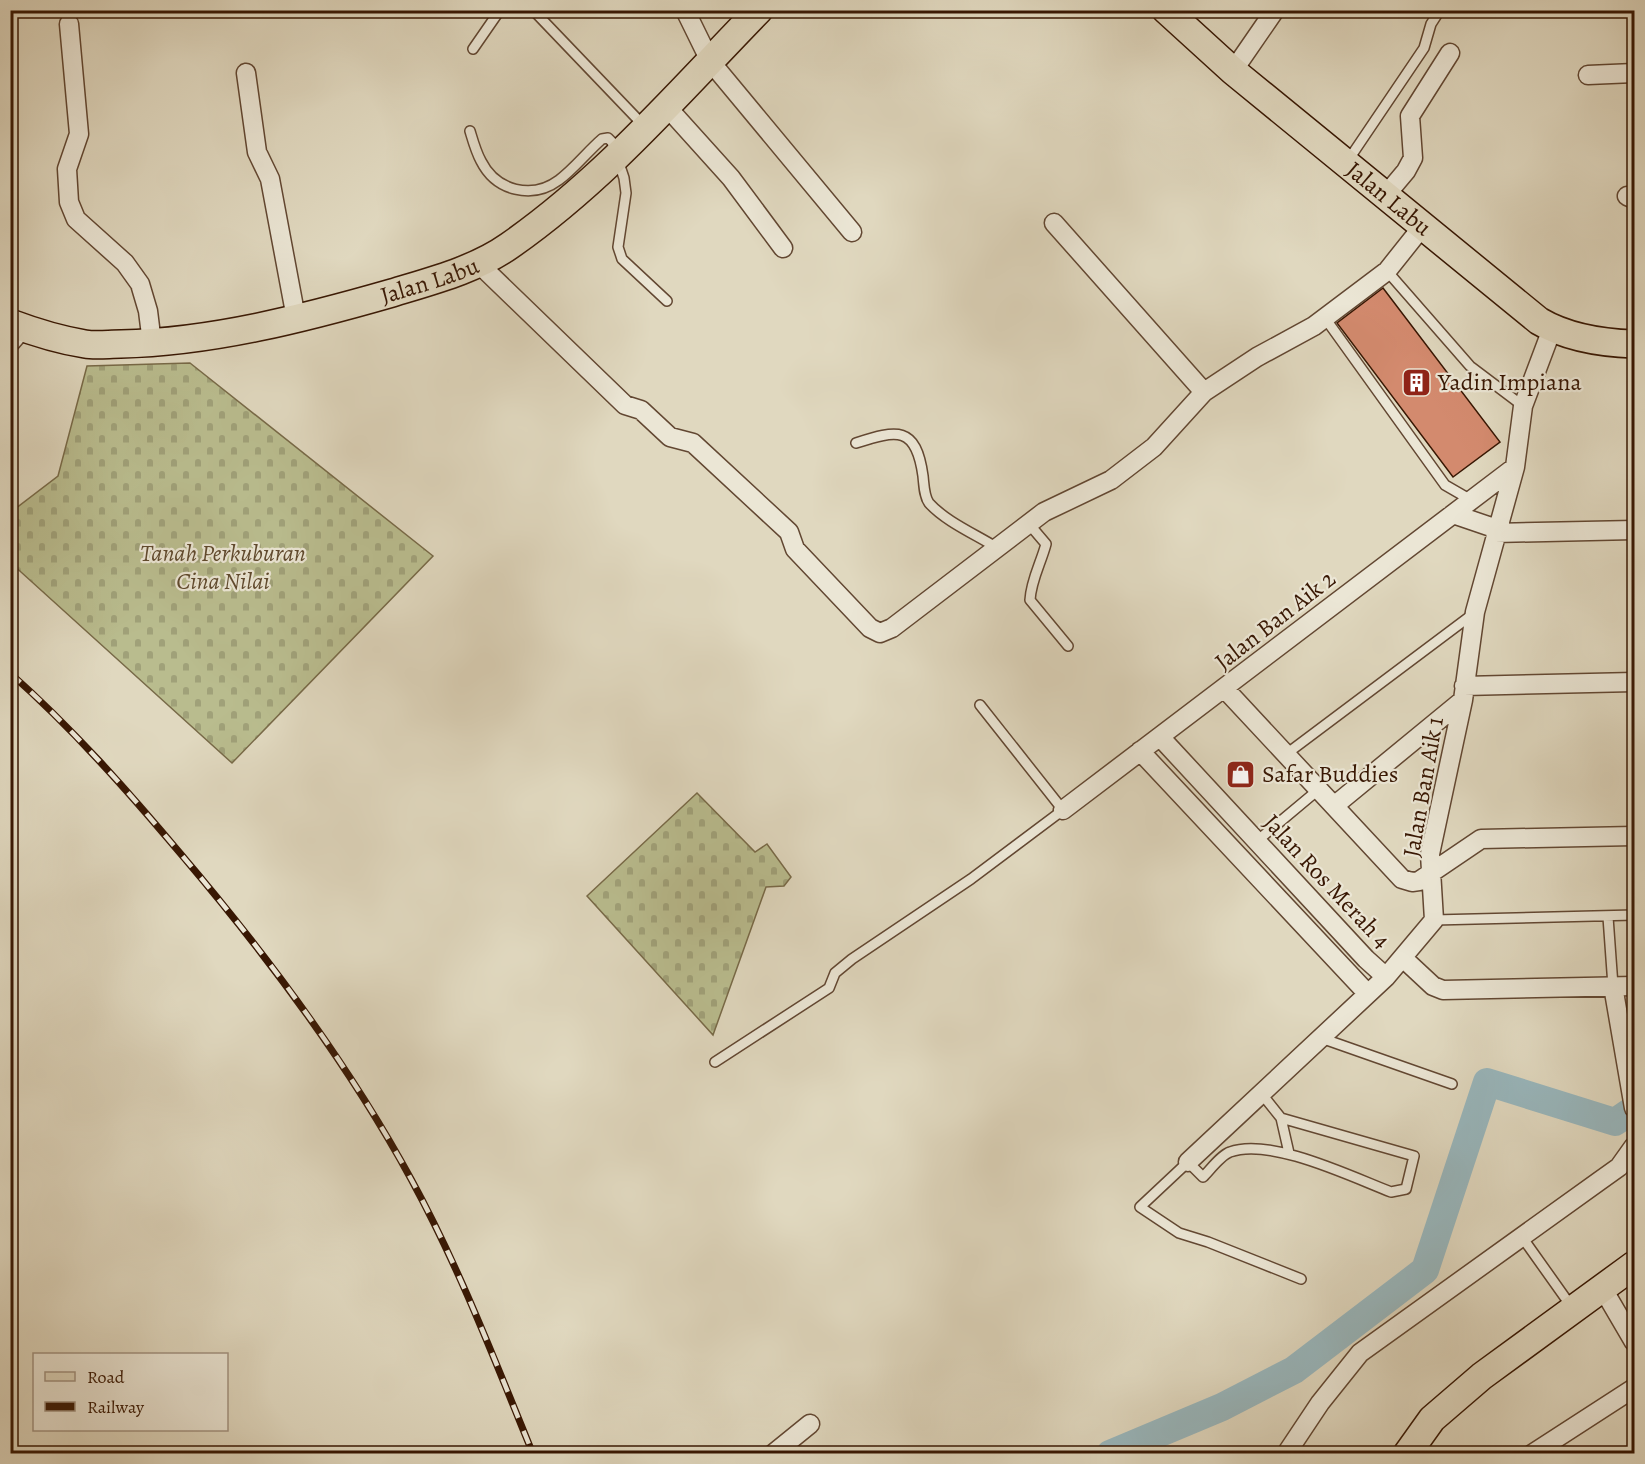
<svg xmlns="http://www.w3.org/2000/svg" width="1645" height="1464" viewBox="0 0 1645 1464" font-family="Alegreya,serif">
  <defs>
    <pattern id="cemetery-stones" width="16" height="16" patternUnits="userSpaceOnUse" patternTransform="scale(1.5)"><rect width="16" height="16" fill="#b9bc8e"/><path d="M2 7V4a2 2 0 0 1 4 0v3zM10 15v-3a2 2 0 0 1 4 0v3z" fill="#a0a179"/></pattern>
  </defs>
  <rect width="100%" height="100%" fill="#e0d8bf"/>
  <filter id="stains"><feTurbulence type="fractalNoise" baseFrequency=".00333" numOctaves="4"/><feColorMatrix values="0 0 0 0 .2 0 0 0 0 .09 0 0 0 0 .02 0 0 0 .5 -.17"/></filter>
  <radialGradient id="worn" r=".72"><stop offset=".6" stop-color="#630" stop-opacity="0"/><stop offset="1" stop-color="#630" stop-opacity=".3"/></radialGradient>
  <path fill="url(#cemetery-stones)" stroke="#786a48" stroke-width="1.5" d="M190,363L433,556L232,763L11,563V512L58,476L87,366Z
    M697,793L755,852L767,844L791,877L784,886L766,887L713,1035L587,896Z"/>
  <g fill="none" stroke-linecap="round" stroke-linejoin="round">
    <path stroke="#99b7bd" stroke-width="28" d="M1110,1454L1222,1407L1294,1370L1425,1270L1487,1082L1615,1122L1634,1109"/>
  </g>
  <path fill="#d38a6e" stroke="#381703" stroke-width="1.5" d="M1383,288L1500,442L1453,477L1337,323Z"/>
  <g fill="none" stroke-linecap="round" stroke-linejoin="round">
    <defs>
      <path id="service" d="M533,10L645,127
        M473,49L500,10
        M470,131C473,141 476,152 481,161C496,191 532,200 559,180C574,169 587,152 602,139L608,138L612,142L624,178L626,193L618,247L622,259L667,301
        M1347,162L1424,48L1431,24L1440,10
        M1387,271L1470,366L1523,406
        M1325,318L1445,485L1471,500
        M856,443C897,430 916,425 923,476C924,485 924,496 929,503C946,522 977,535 999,549
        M1029,524L1046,544C1041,563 1031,580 1030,600L1068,646
        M1285,755L1473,614
        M1257,841L1318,790
        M1608,917L1613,986
        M1434,920L1634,915
        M1321,1038L1452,1084
        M715,1062L829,988L835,973L852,959L971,879L1063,810L980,705
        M1261,1093L1281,1118L1414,1156L1406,1189L1391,1192C1352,1177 1270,1137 1230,1152C1221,1155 1210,1170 1203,1177L1188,1162L1140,1207L1179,1233L1208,1242L1301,1279
        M1281,1118L1289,1153
        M1522,1237L1571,1306"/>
      <path id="minor" d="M685,10L710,61L852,232
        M69,24L79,134L67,169L69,202L76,219L125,263L140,284L148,311L152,343
        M1233,71L1275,10
        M246,73L257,152L270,179L296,318
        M1588,75L1634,73
        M667,107L731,178L783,248
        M1385,196L1406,171L1413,158L1410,116L1450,53
        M1627,196L1634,199
        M1054,223L1204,392
        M478,263L625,405L641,410L670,437L693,443L789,532L795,549L870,628L880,633L892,628L1044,512L1111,480L1154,447L1204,392L1257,357L1314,326L1387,271L1422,227
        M10,343L23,328
        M1453,514L1497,529
        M1495,533L1634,530
        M1464,686L1634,682
        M1225,689L1402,879L1412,882L1419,881L1481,839L1634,836
        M1161,738L1366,959L1386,977
        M1140,751L1367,993
        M1334,806L1463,700
        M1063,810L1515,467
        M1404,959L1433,986L1443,990L1634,986
        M1613,986L1634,1108
        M1188,1162L1386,977L1434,920L1430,854L1463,700L1475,612L1515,467L1523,406L1552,329
        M1603,1289L1634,1342
        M773,1454L810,1424
        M1286,1454L1320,1403L1360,1353L1598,1182L1619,1167L1634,1146
        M1532,1454L1634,1388"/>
      <g id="primary">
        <path id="s1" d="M1166,10L1233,71L1539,321C1566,337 1603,343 1634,344"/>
        <path id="s2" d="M10,323C34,332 60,340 85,344C96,346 109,344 121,344C212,342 305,318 392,293C431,281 475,270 509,246C604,180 679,92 759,10"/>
        <path d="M1407,1454L1432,1419L1482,1376L1634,1265"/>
      </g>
    </defs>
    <use href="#service" stroke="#624732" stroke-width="12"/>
    <use href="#minor" stroke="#624732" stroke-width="21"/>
    <use href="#primary" stroke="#381703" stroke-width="30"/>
    <use href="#service" stroke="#ebe6d5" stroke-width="9"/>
    <use href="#minor" stroke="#ebe6d5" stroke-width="18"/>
    <use href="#primary" stroke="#e0d8bf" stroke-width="27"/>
    <defs>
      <path id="rail" d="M10,673C72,728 127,790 180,853C266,954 348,1063 411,1179C459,1267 495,1361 533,1454"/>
    </defs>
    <use href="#rail" stroke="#381703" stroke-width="7"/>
    <use href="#rail" stroke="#ebe6d5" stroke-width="4.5" stroke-dasharray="14" stroke-linecap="butt"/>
  </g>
  <defs>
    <symbol id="building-square" viewBox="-11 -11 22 22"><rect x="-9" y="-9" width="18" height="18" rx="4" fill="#8f2418" stroke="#ebe6d5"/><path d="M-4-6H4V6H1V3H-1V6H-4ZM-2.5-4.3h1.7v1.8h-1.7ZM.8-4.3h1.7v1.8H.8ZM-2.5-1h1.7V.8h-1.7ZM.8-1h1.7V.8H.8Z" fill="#fff"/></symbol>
    <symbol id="shop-square" viewBox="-11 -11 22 22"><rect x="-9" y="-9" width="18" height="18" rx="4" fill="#8f2418" stroke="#ebe6d5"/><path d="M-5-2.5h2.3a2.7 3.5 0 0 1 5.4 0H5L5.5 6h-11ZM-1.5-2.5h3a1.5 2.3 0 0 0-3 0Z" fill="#fff"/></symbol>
  </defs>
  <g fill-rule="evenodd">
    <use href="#building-square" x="1400" y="366" width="33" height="33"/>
    <use href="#shop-square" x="1224" y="758" width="33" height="33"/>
  </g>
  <g text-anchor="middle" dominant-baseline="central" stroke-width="4.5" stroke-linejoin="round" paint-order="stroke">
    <g font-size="24" fill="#381703" stroke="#ebe6d5">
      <text stroke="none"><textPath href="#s1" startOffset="292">Jalan Labu</textPath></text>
      <text stroke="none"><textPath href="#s2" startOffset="430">Jalan Labu</textPath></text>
      <text transform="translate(1275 620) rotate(-38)">Jalan Ban Aik 2</text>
      <text transform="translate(1423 787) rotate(-80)">Jalan Ban Aik 1</text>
      <text transform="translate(1327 881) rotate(47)">Jalan Ros Merah 4</text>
    </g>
    <g font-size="24" fill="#381703" stroke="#ebe6d5" text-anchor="start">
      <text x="1438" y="382">Yadin Impiana</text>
      <text x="1262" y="774">Safar Buddies</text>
    </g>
    <g font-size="24" font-style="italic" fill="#5f492d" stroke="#ebe6d5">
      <text x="223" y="553">Tanah Perkuburan<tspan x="223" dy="28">Cina Nilai</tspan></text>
    </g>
  </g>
  <rect width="1645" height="1464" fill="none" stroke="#e0d8bf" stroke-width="36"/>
  <rect x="12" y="12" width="1621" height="1440" fill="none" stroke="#381703" stroke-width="3"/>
  <rect x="18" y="18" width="1609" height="1428" fill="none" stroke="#381703" stroke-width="1.5"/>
  <rect x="33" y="1353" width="195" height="78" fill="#ebe6d5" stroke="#a39381" stroke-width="1.5"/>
  <rect x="45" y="1372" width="30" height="9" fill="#e0d8bf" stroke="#a39381" stroke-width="1.5"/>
  <text x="87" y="1383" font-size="18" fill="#381703">Road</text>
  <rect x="45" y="1402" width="30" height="9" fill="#381703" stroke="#a39381" stroke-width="1.5"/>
  <text x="87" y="1413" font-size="18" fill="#381703">Railway</text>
  <rect width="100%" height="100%" filter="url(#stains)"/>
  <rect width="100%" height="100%" fill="url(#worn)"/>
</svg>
